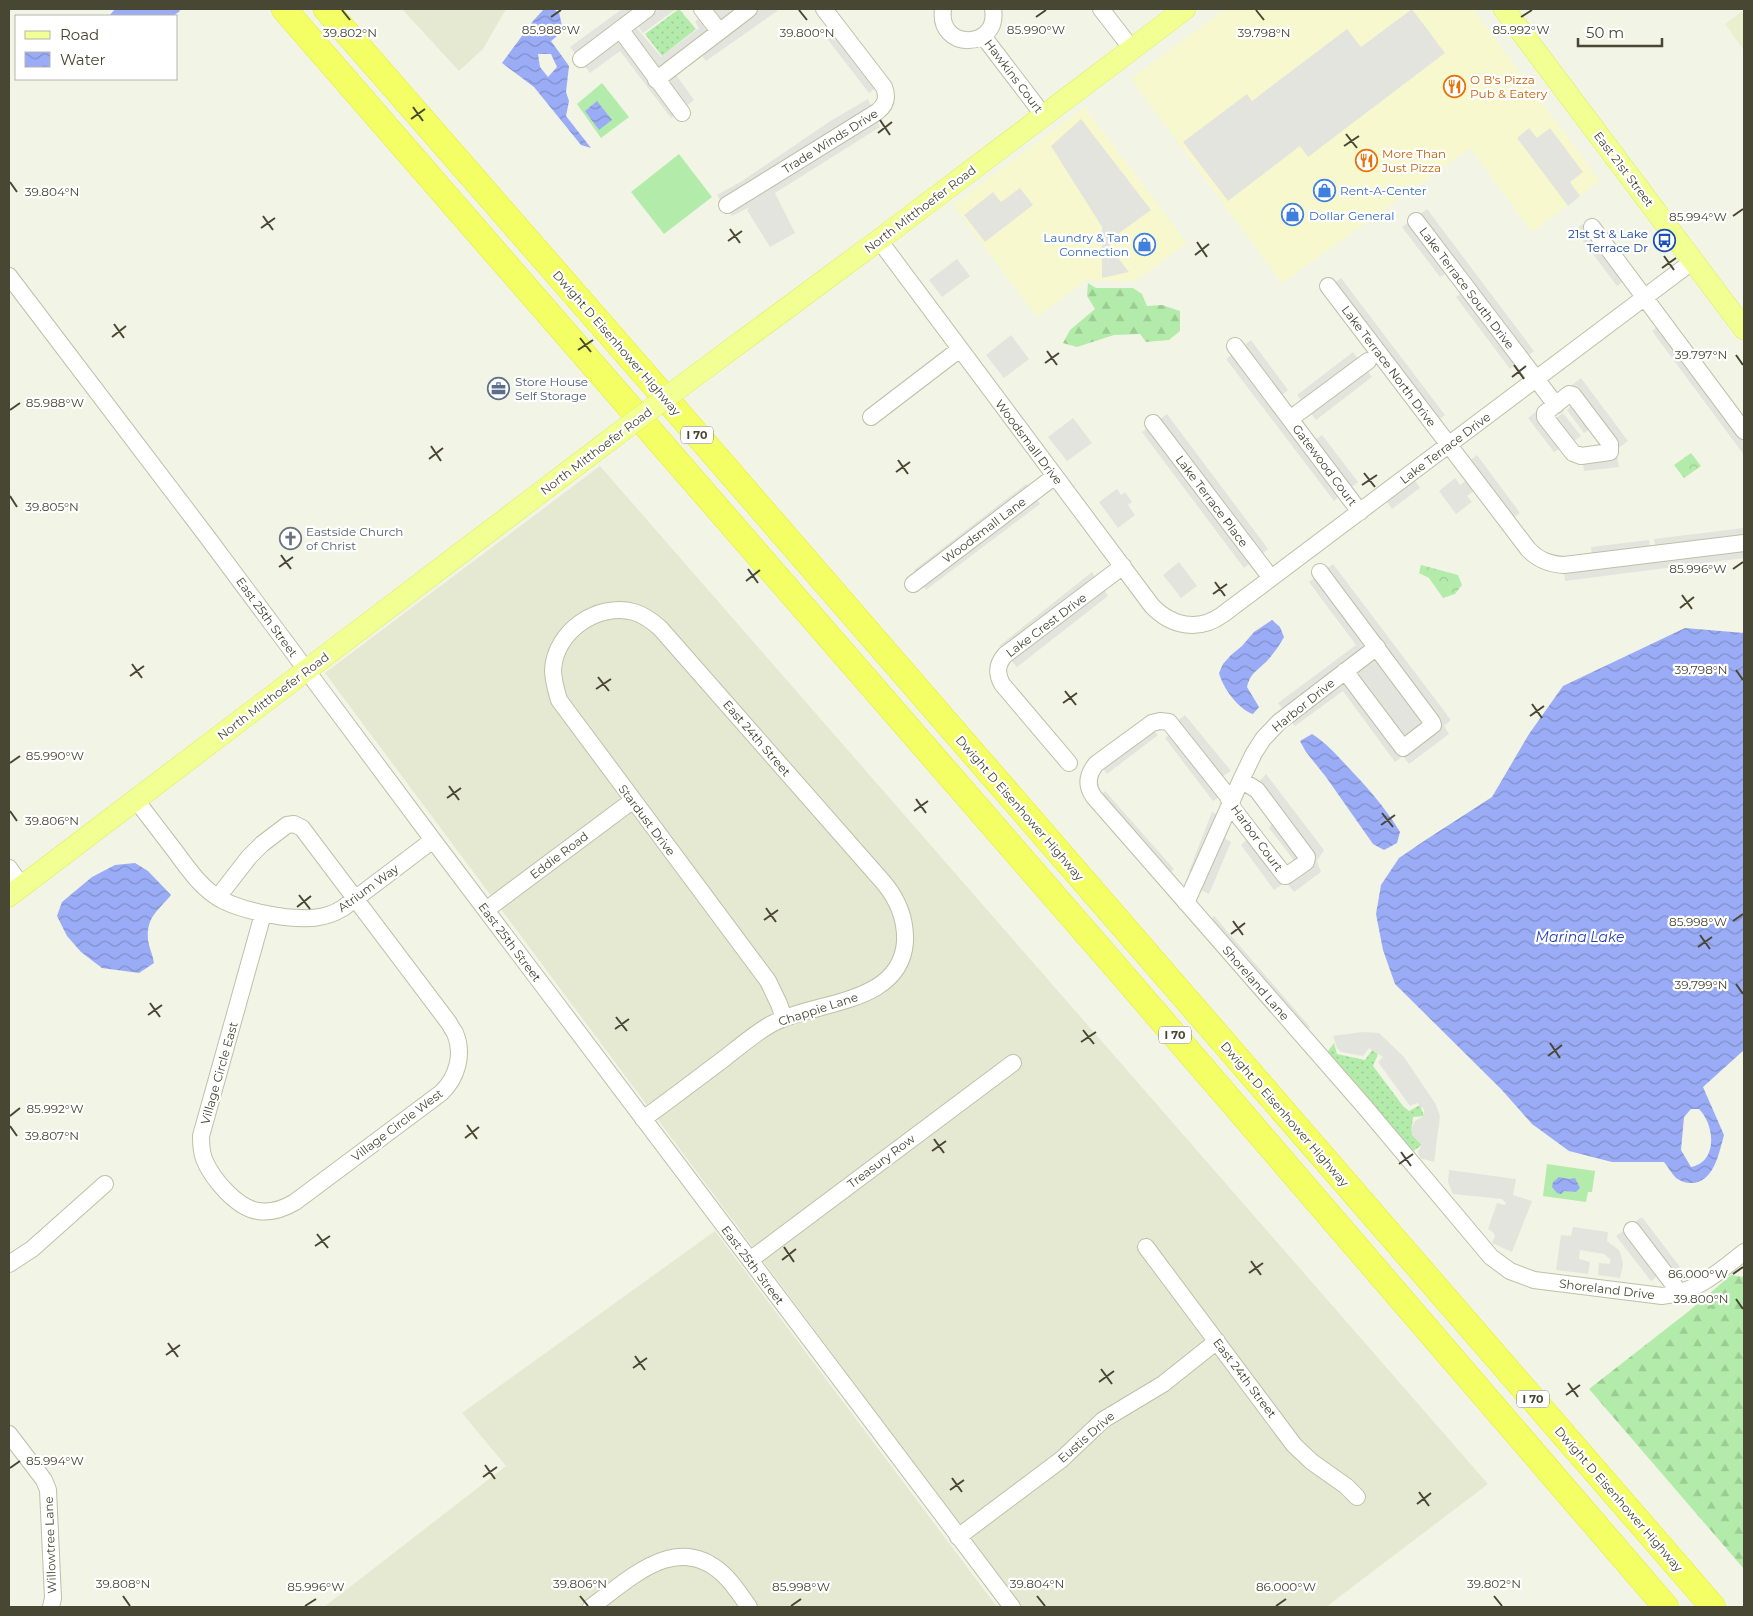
<svg xmlns="http://www.w3.org/2000/svg" width="1753" height="1616" viewBox="0 0 1753 1616" font-family="Montserrat,sans-serif">
  <defs>
    <pattern id="grass-dots" width="8" height="8" patternUnits="userSpaceOnUse" patternTransform="scale(1.25)"><rect width="8" height="8" fill="#b3ecaa"/><path d="M2 2h.1M6 6h.1" fill="none" stroke="#9bcc93" stroke-width="1.8" stroke-linecap="round"/></pattern>
    <pattern id="forest-firs" width="22" height="20" patternUnits="userSpaceOnUse" patternTransform="scale(1.25)"><rect width="22" height="20" fill="#b3ecaa"/><path d="M5 1l3.5 6h-7zM16 11l3.5 6h-7z" fill="#9bcc93"/></pattern>
    <pattern id="park-crowns" width="20" height="18" patternUnits="userSpaceOnUse" patternTransform="scale(1.25)"><rect width="20" height="18" fill="#b3ecaa"/><path d="M2 6a3 3 0 1 1 6 0M12 15a3 3 0 1 1 6 0" fill="none" stroke="#9bcc93"/></pattern>
    <pattern id="water-waves" width="16" height="10" patternUnits="userSpaceOnUse" patternTransform="scale(1.25)"><rect width="16" height="10" fill="#9bacf7"/><path d="M0 5q4-4 8 0t8 0" fill="none" stroke="#808ec9"/></pattern>
  </defs>
  <rect width="100%" height="100%" fill="#f2f4e5"/>
  <path fill="#e6e9d2" d="M402,9H506L483,49L459,71Z
    M600,466L1488,1484L1326,1607H1021L325,673Z
    M715,1231L997,1607H324L506,1466L462,1413Z"/>
  <path fill="#f8f8ce" d="M1225,9H1473L1600,181L1532,232L1470,148L1282,283L1131,79Z
    M1084,107L1187,243L1134,282L1086,280L1037,317L953,205Z"/>
  <path fill="#eaefcd" d="M1744,10V50L1725,24Z"/>
  <path fill="url(#grass-dots)" d="M679,9L696,29L662,56L645,34Z
    M1334,1043L1337,1054L1365,1060L1372,1050L1378,1054L1373,1066L1403,1106L1409,1111L1420,1105L1424,1116L1413,1117C1411,1134 1410,1133 1422,1145L1412,1152L1386,1122L1364,1093L1333,1063L1328,1051Z"/>
  <path fill="url(#forest-firs)" d="M1088,283L1096,288H1133L1142,294L1147,306L1162,305L1180,311V331L1169,340L1146,342L1140,334L1114,335L1077,347L1063,343L1070,330L1095,309L1087,296Z
    M1731,1275L1744,1277V1569L1589,1389L1689,1311Z"/>
  <path fill="url(#park-crowns)" d="M1691,453L1701,466L1684,478L1674,465Z
    M1421,565L1458,575L1462,585L1455,594L1443,598L1429,578L1419,573Z"/>
  <path fill="#b3ecaa" d="M602,83L629,117L601,138L577,104Z
    M679,154L712,197L664,234L631,192Z
    M1547,1164L1595,1171L1592,1192H1588L1586,1202L1543,1196Z"/>
  <path fill="#e4e4de" d="M622,9H657L635,26L661,57L699,28L695,22L701,16L695,9H780L706,61L699,52L674,72L694,100L671,118L620,51L590,73L570,47Z
    M659,9H676L643,33L637,25Z
    M1412,9L1445,53L1308,157L1300,146L1228,201L1183,142L1247,94L1252,101L1347,29L1361,47Z
    M838,27L881,84L869,93L825,36Z
    M868,99L880,127L775,193L795,233L770,247L747,210L750,207L732,216L717,195L742,181L832,120Z
    M1081,119L1151,210L1115,236L1109,246L1129,272L1102,278V227L1051,146Z
    M1529,128L1537,138L1550,128L1583,172L1570,182L1580,196L1568,206L1517,138Z
    M1020,188L1033,205L985,242L964,215L993,192L1001,202Z
    M1427,209L1534,351L1510,369L1456,297L1463,292L1448,272L1440,277L1402,227Z
    M1592,217L1634,274L1617,286L1575,230Z
    M957,259L970,276L942,297L929,280Z
    M1341,278L1445,415L1429,427L1326,289Z
    M1666,320L1744,424V455L1652,331Z
    M1011,335L1029,359L1004,378L986,355Z
    M1251,340L1288,390L1282,395L1315,440L1322,435L1358,482L1334,501L1226,359Z
    M1353,352L1372,377L1316,420L1297,395Z
    M1581,378L1628,441L1616,450L1619,467L1584,471L1583,462L1561,448L1554,452L1528,418L1545,405L1555,419L1563,413L1581,436L1572,442L1577,449L1597,447L1600,439L1591,428L1584,433L1567,410L1573,404L1564,391Z
    M1167,414L1268,549L1244,568L1142,432Z
    M1073,418L1092,443L1067,461L1048,437Z
    M1477,455L1520,513L1502,526L1475,490L1467,496L1472,502L1456,514L1439,491L1455,478L1460,485L1468,479L1460,468Z
    M1414,479L1420,488L1392,509L1385,499Z
    M1026,484L1040,504L926,590L914,570Z
    M1117,489L1121,495L1125,492L1132,502L1128,505L1135,515L1118,528L1099,502Z
    M1744,528V558L1565,581L1564,560L1592,556L1591,547L1649,540L1650,549L1656,548L1654,539Z
    M1179,562L1197,586L1181,598L1163,575Z
    M1333,564L1451,720L1444,726L1449,734L1409,764L1403,756L1395,762L1343,691L1295,726L1278,703L1356,645L1309,582Z
    M1092,572L1108,596L1017,667L999,646Z
    M1185,715L1231,771L1221,777V796L1213,801L1165,738L1173,732L1170,727Z
    M1146,720L1158,735L1107,774L1094,757Z
    M1266,774L1324,850L1317,861L1321,872L1294,892L1286,882L1274,890L1241,845L1256,831L1283,866L1290,868L1296,863L1269,828L1277,817L1254,787Z
    M1105,791L1174,869L1160,884L1092,804Z
    M1212,812L1218,815L1226,839L1231,842L1209,894L1201,890L1189,871Z
    M1214,916L1310,1027L1297,1039L1201,927Z
    M1362,1032L1379,1033L1404,1057L1435,1103L1440,1116L1434,1162L1420,1158L1418,1152L1422,1145L1412,1135L1411,1130L1415,1121L1424,1116V1109L1417,1103L1410,1106L1378,1062L1383,1057L1369,1048L1363,1056L1341,1052L1337,1048L1333,1036Z
    M1449,1170L1516,1179L1513,1195L1532,1201L1512,1252L1492,1243L1495,1236L1493,1232L1488,1229L1497,1203L1505,1205L1506,1203L1502,1199L1453,1194L1448,1182Z
    M1642,1217L1680,1267L1663,1280L1659,1275L1651,1281L1616,1236Z
    M1573,1227L1608,1232L1607,1241L1619,1250L1621,1255L1623,1265L1620,1278L1598,1275L1599,1263L1609,1264L1611,1260L1604,1254L1580,1250L1579,1259L1590,1262L1588,1274L1556,1270L1561,1235L1571,1236Z"/>
  <path fill="url(#water-waves)" fill-rule="evenodd" d="M115,9H179L180,11L173,16H109Z
    M544,9H552L559,12L563,31L551,41L569,66L566,92L569,101L566,116L591,148L581,145L534,87L502,63L533,21ZM538,54H551L557,67L548,77L540,67Z
    M597,101L612,120L599,130L585,111Z
    M1272,620L1280,627L1284,637C1279,646 1274,653 1267,661C1257,671 1251,672 1247,687L1259,707L1253,714C1238,709 1223,688 1219,673L1223,664L1231,655L1242,646L1254,632Z
    M1685,628L1744,633V1050L1703,1087L1724,1135C1719,1153 1714,1183 1691,1183C1686,1183 1680,1181 1676,1178C1672,1174 1668,1167 1664,1162H1612L1569,1151L1532,1124L1501,1089L1395,984L1383,950L1376,914L1381,885L1399,858L1424,841L1492,797L1529,734L1563,686ZM1691,1109H1699C1715,1125 1718,1162 1691,1167L1681,1150L1684,1117Z
    M1312,734C1326,743 1335,753 1346,765C1366,786 1385,807 1400,832L1397,843L1384,850L1373,844L1326,777L1306,752L1300,741Z
    M135,863L148,871L171,895C158,911 146,917 148,940C149,948 153,955 154,963L139,973L102,968L81,952L67,936L57,916L62,902L92,877L115,865Z
    M1559,1177L1569,1179L1575,1178L1580,1188L1576,1192L1564,1191L1561,1194L1557,1193L1552,1187L1553,1182Z"/>
  <g fill="none" stroke-linecap="round" stroke-linejoin="round">
    <defs>
      <path id="minor" d="M702,9L719,31
        M943,9C937,51 1000,50 993,9
        M1101,9L1132,49
        M620,29L682,113
        M983,36L1044,116
        M581,59L647,9
        M656,80L749,9
        M727,205L877,112C886,105 888,97 884,87L824,9
        M1416,221L1556,405
        M1592,227L1744,431
        M879,240L1152,606C1171,626 1198,632 1222,615L1693,261
        M9,276L205,534L433,840L1012,1607
        M1328,286L1528,549C1538,560 1549,564 1564,565L1744,543
        M1235,346L1360,512
        M1569,394L1573,395L1610,444V452L1581,456L1573,453L1545,417V413Z
        M871,417L960,349
        M1290,419L1368,361
        M1153,423L1271,578
        M1320,572L1432,722L1433,725L1403,748L1345,671
        M913,584L1055,476
        M1069,763L1002,684C996,673 997,664 1005,655L1123,566
        M1241,780L1257,790L1307,857L1306,862L1286,876H1285L1234,810L1227,795L1169,722L1160,721L1152,723L1096,764C1087,775 1086,786 1094,797L1364,1106L1491,1257L1510,1271L1534,1280L1662,1296C1695,1293 1719,1272 1744,1252
        M136,800C149,817 162,834 175,851C189,870 202,889 222,900C242,910 263,914 284,917C306,919 324,920 343,908L433,840
        M9,868L22,886
        M218,897L249,857L262,844L287,825L294,824L302,828L449,1023C451,1027 453,1030 455,1033C464,1054 457,1078 441,1093L295,1202C285,1208 271,1213 258,1211C237,1208 212,1179 204,1159C201,1151 201,1144 201,1136L263,914
        M1186,903L1241,780L1254,753L1263,739L1279,722L1377,647
        M486,910L632,801
        M643,1119C671,1099 698,1078 725,1058C739,1047 753,1035 768,1026C811,1000 900,1007 905,942C906,919 898,900 884,883L660,628C652,621 644,615 634,612C598,602 555,631 553,670C553,680 556,690 559,700L768,981L779,1004L784,1018
        M1632,1230L1680,1293
        M1146,1247L1294,1445L1312,1462L1346,1486L1357,1497
        M750,1260L1013,1063
        M9,1264L32,1249L105,1184
        M9,1434L44,1480L48,1490L53,1598L51,1607
        M958,1537L1062,1459L1103,1420L1163,1384L1217,1341
        M591,1607C630,1579 676,1531 723,1574C733,1583 741,1596 749,1607"/>
      <path id="major" d="M1504,9L1744,329
        M695,376L879,240L1185,9
        M9,896L611,439"/>
      <path id="highway" d="M284,9L1121,973L1666,1607
        M326,9L674,408L1713,1607"/>
    </defs>
    <use href="#minor" stroke="#bec0a7" stroke-width="18"/>
    <use href="#major" stroke="#deef58" stroke-width="22"/>
    <use href="#highway" stroke="#e3ec27" stroke-width="26"/>
    <use href="#minor" stroke="#fff" stroke-width="16"/>
    <use href="#major" stroke="#f2ff93" stroke-width="21"/>
    <use href="#highway" stroke="#f3ff65" stroke-width="25"/>
    <defs>
      <path id="major-bridge" d="M611,439L695,376"/>
    </defs>
    <use href="#major-bridge" stroke="#deef58" stroke-width="22" stroke-linecap="butt"/>
    <use href="#major-bridge" stroke="#f2ff93" stroke-width="21"/>
  </g>
  <path fill="none" stroke="#474734" stroke-width="2" d="M342,10L350,20M799,10L807,20M1256,10L1264,20M551,17L561,10M1036,17L1046,10M1521,17L1532,10M413,107L423,121M411,119L425,109M880,120L890,135M878,133L892,122M1346,134L1357,148M1344,146L1359,136M10,182L17,192M263,216L273,230M1733,216L1743,209M261,228L275,218M730,229L740,243M728,241L742,231M1197,242L1207,257M1195,255L1209,244M1664,256L1674,270M1662,268L1676,258M114,324L124,338M112,337L126,326M580,338L591,352M578,350L593,340M1047,351L1057,365M1736,355L1743,365M1045,363L1059,353M1514,365L1524,379M1512,377L1526,366M10,410L20,403M431,446L441,461M429,459L443,448M898,460L908,474M896,472L910,462M1364,473L1375,487M1362,485L1377,475M10,496L17,507M281,555L291,569M279,567L293,557M748,569L758,583M1733,569L1743,562M746,581L760,570M1215,582L1225,596M1213,594L1227,584M1682,595L1692,609M1680,608L1694,597M132,664L142,678M1736,670L1743,680M130,676L144,666M598,677L609,691M596,689L611,679M1065,691L1076,705M1063,703L1077,693M1532,704L1542,718M1530,716L1544,706M10,763L20,756M449,786L459,800M447,798L461,788M916,799L926,813M10,811L17,821M914,811L928,801M1382,813L1393,827M1381,825L1395,815M299,895L310,909M297,907L311,896M766,908L776,922M764,920L778,910M1233,921L1243,935M1733,921L1743,914M1231,934L1245,923M1700,935L1710,949M1698,947L1712,937M1736,984L1743,994M150,1003L160,1017M148,1015L162,1005M616,1017L627,1031M615,1029L629,1019M1083,1030L1094,1044M1081,1042L1096,1032M1550,1043L1560,1058M1548,1056L1562,1045M10,1116L20,1108M467,1125L477,1139M10,1126L17,1136M465,1138L479,1127M934,1139L944,1153M932,1151L946,1141M1401,1152L1411,1166M1399,1164L1413,1154M317,1234L328,1248M315,1246L330,1236M784,1247L794,1262M782,1260L796,1249M1251,1261L1261,1275M1249,1273L1263,1263M1733,1274L1743,1267M1736,1299L1743,1309M168,1343L178,1357M166,1355L180,1345M635,1356L645,1370M633,1368L647,1358M1101,1369L1112,1384M1099,1382L1114,1371M1568,1383L1578,1397M1566,1395L1580,1385M485,1465L495,1479M10,1468L20,1461M483,1477L497,1467M952,1478L962,1492M950,1490L964,1480M1419,1492L1429,1506M1417,1504L1431,1493M123,1596L130,1606M580,1596L588,1606M1037,1596L1045,1606M1494,1596L1502,1606M305,1606L316,1599M791,1606L801,1599M1276,1606L1286,1599"/>
  <defs>
    <symbol id="restaurant-ring" viewBox="-11 -11 22 22"><circle r="9.5" fill="#fff" stroke="#e8710a" stroke-width="1.5"/><path d="M-5-6h1v4h1v-4h1v4h1v-4h1v5L-1.5 .5V6h-2V.5L-5-1ZM5-6V6H3V1.5H1.5Q1.5-4 5-6Z" fill="#e8710a"/></symbol>
    <symbol id="shop-ring" viewBox="-11 -11 22 22"><circle r="9.5" fill="#fff" stroke="#3f7fe0" stroke-width="1.5"/><path d="M-5-2.5h2.3a2.7 3.5 0 0 1 5.4 0H5L5.5 6h-11ZM-1.5-2.5h3a1.5 2.3 0 0 0-3 0Z" fill="#3f7fe0"/></symbol>
    <symbol id="bus-ring" viewBox="-11 -11 22 22"><circle r="9.5" fill="#fff" stroke="#1a4fb4" stroke-width="1.5"/><path d="M-5-6H5V4H4V6H2V4H-2V6H-4V4H-5ZM-3.5-4V0h7V-4ZM-3.5 1.2v1.5H-2V1.2ZM2 1.2v1.5H3.5V1.2Z" fill="#1a4fb4"/></symbol>
    <symbol id="office-ring" viewBox="-11 -11 22 22"><circle r="9.5" fill="#fff" stroke="#5c6f8a" stroke-width="1.5"/><path d="M-6-3h4V-5.5h4V-3h4V5H-6ZM-1-4.5V-3h2v-1.5ZM-6 0V1H6V0Z" fill="#5c6f8a"/></symbol>
    <symbol id="church-ring" viewBox="-11 -11 22 22"><circle r="9.5" fill="#fff" stroke="#6b7280" stroke-width="1.5"/><path d="M-1.2-6h2.4v3.5h3.3v2.4h-3.3V6h-2.4V-.1h-3.3v-2.4h3.3Z" fill="#6b7280"/></symbol>
  </defs>
  <g fill-rule="evenodd">
    <use href="#restaurant-ring" x="1442" y="74" width="25" height="25"/>
    <use href="#restaurant-ring" x="1354" y="148" width="25" height="25"/>
    <use href="#shop-ring" x="1312" y="178" width="25" height="25"/>
    <use href="#shop-ring" x="1280" y="202" width="25" height="25"/>
    <use href="#bus-ring" x="1652" y="228" width="25" height="25"/>
    <use href="#shop-ring" x="1132" y="232" width="25" height="25"/>
    <use href="#office-ring" x="486" y="376" width="25" height="25"/>
    <use href="#church-ring" x="278" y="526" width="25" height="25"/>
  </g>
  <g text-anchor="middle" dominant-baseline="central" stroke-width="4.5" stroke-linejoin="round" paint-order="stroke">
    <g fill="#fff" stroke="#7e7e71" stroke-width="1">
      <rect x="681" y="426.5" width="32" height="17" rx="4"/>
      <rect x="1159" y="1026.5" width="32" height="17" rx="4"/>
      <rect x="1517" y="1390.5" width="32" height="17" rx="4"/>
    </g>
    <g font-size="11" font-weight="bold" fill="#474734">
      <text x="697" y="435">I 70</text>
      <text x="1175" y="1035">I 70</text>
      <text x="1533" y="1399">I 70</text>
    </g>
    <g font-size="12" fill="#474734" stroke="#fff">
      <text transform="translate(1014 76) rotate(53)">Hawkins Court</text>
      <text transform="translate(830 141) rotate(-32)">Trade Winds Drive</text>
      <text transform="translate(1624 169) rotate(53)">East 21st Street</text>
      <text transform="translate(920 209) rotate(-37)">North Mitthoefer Road</text>
      <text transform="translate(1467 288) rotate(53)">Lake Terrace South Drive</text>
      <text transform="translate(617 343) rotate(49)">Dwight D Eisenhower Highway</text>
      <text transform="translate(1389 366) rotate(53)">Lake Terrace North Drive</text>
      <text transform="translate(1029 442) rotate(53)">Woodsmall Drive</text>
      <text transform="translate(1445 448) rotate(-37)">Lake Terrace Drive</text>
      <text transform="translate(596 451) rotate(-37)">North Mitthoefer Road</text>
      <text transform="translate(1325 465) rotate(53)">Gatewood Court</text>
      <text transform="translate(1212 501) rotate(53)">Lake Terrace Place</text>
      <text transform="translate(984 530) rotate(-37)">Woodsmall Lane</text>
      <text transform="translate(267 617) rotate(54)">East 25th Street</text>
      <text transform="translate(1046 625) rotate(-37)">Lake Crest Drive</text>
      <text transform="translate(273 696) rotate(-37)">North Mitthoefer Road</text>
      <text transform="translate(1303 705) rotate(-39)">Harbor Drive</text>
      <text transform="translate(757 738) rotate(49)">East 24th Street</text>
      <text transform="translate(1020 808) rotate(49)">Dwight D Eisenhower Highway</text>
      <text transform="translate(647 820) rotate(53)">Stardust Drive</text>
      <text transform="translate(1257 838) rotate(54)">Harbor Court</text>
      <text transform="translate(559 855) rotate(-37)">Eddie Road</text>
      <text transform="translate(368 888) rotate(-36)">Atrium Way</text>
      <text transform="translate(510 942) rotate(53)">East 25th Street</text>
      <text transform="translate(1256 983) rotate(49)">Shoreland Lane</text>
      <text transform="translate(818 1009) rotate(-18)">Chappie Lane</text>
      <text transform="translate(219 1073) rotate(-74)">Village Circle East</text>
      <text transform="translate(1285 1114) rotate(49)">Dwight D Eisenhower Highway</text>
      <text transform="translate(397 1125) rotate(-37)">Village Circle West</text>
      <text transform="translate(881 1161) rotate(-37)">Treasury Row</text>
      <text transform="translate(753 1265) rotate(53)">East 25th Street</text>
      <text transform="translate(1607 1289) rotate(7)">Shoreland Drive</text>
      <text transform="translate(1245 1378) rotate(53)">East 24th Street</text>
      <text transform="translate(1086 1437) rotate(-41)">Eustis Drive</text>
      <text transform="translate(1619 1499) rotate(49)">Dwight D Eisenhower Highway</text>
      <text transform="translate(50 1545) rotate(-92)">Willowtree Lane</text>
    </g>
    <g font-size="12" fill="#c56008" stroke="#fff" text-anchor="start">
      <text x="1470" y="79">O B's Pizza<tspan x="1470" dy="14">Pub &amp; Eatery</tspan></text>
      <text x="1382" y="153">More Than<tspan x="1382" dy="14">Just Pizza</tspan></text>
    </g>
    <g font-size="12" fill="#366cbe" stroke="#fff" text-anchor="start">
      <text x="1340" y="190">Rent-A-Center</text>
      <text x="1309" y="215">Dollar General</text>
      <text x="1129" y="237" text-anchor="end">Laundry &amp; Tan<tspan x="1129" dy="14">Connection</tspan></text>
    </g>
    <g font-size="12" fill="#164399" stroke="#fff" text-anchor="end">
      <text x="1648" y="233">21st St &amp; Lake<tspan x="1648" dy="14">Terrace Dr</tspan></text>
    </g>
    <g font-size="12" fill="#4e5e75" stroke="#fff" text-anchor="start">
      <text x="515" y="381">Store House<tspan x="515" dy="14">Self Storage</tspan></text>
    </g>
    <g font-size="12" fill="#5b616d" stroke="#fff" text-anchor="start">
      <text x="306" y="531">Eastside Church<tspan x="306" dy="14">of Christ</tspan></text>
    </g>
    <g font-size="14" font-style="italic" fill="#233dbd" stroke="#fff">
      <text x="1580" y="937">Marina Lake</text>
    </g>
  </g>
  <g font-size="12" text-anchor="middle" fill="#474734" stroke="#fff" stroke-width="4.5" stroke-linejoin="round" paint-order="stroke">
    <text x="551" y="34">85.988°W</text>
    <text x="1036" y="34">85.990°W</text>
    <text x="1521" y="34">85.992°W</text>
    <text x="350" y="37">39.802°N</text>
    <text x="807" y="37">39.800°N</text>
    <text x="1264" y="37">39.798°N</text>
    <text x="52" y="196">39.804°N</text>
    <text x="1698" y="221">85.994°W</text>
    <text x="1701" y="359">39.797°N</text>
    <text x="55" y="407">85.988°W</text>
    <text x="52" y="511">39.805°N</text>
    <text x="1698" y="573">85.996°W</text>
    <text x="1701" y="674">39.798°N</text>
    <text x="55" y="760">85.990°W</text>
    <text x="52" y="825">39.806°N</text>
    <text x="1698" y="926">85.998°W</text>
    <text x="1701" y="989">39.799°N</text>
    <text x="55" y="1113">85.992°W</text>
    <text x="52" y="1140">39.807°N</text>
    <text x="1698" y="1278">86.000°W</text>
    <text x="1701" y="1303">39.800°N</text>
    <text x="55" y="1465">85.994°W</text>
    <text x="123" y="1588">39.808°N</text>
    <text x="580" y="1588">39.806°N</text>
    <text x="1037" y="1588">39.804°N</text>
    <text x="1494" y="1588">39.802°N</text>
    <text x="316" y="1591">85.996°W</text>
    <text x="801" y="1591">85.998°W</text>
    <text x="1286" y="1591">86.000°W</text>
  </g>
  <rect width="1753" height="1616" fill="none" stroke="#474734" stroke-width="20"/>
  <rect x="15" y="15" width="162" height="65" fill="#ffffff" stroke="#b5b5ae"/>
  <rect x="25" y="31" width="25" height="8" fill="#f2ff93" stroke="#b5b5ae"/>
  <text x="60" y="40" font-size="15" fill="#474734">Road</text>
  <rect x="25" y="52" width="25" height="15" fill="url(#water-waves)" stroke="#b5b5ae"/>
  <text x="60" y="65" font-size="15" fill="#474734">Water</text>
  <path d="M1578 38v8h84v-8" fill="none" stroke="#474734" stroke-width="2.5"/>
  <text x="1586" y="38" font-size="15" fill="#474734" stroke="#ffffff" stroke-width="4" paint-order="stroke">50 m</text>
</svg>
